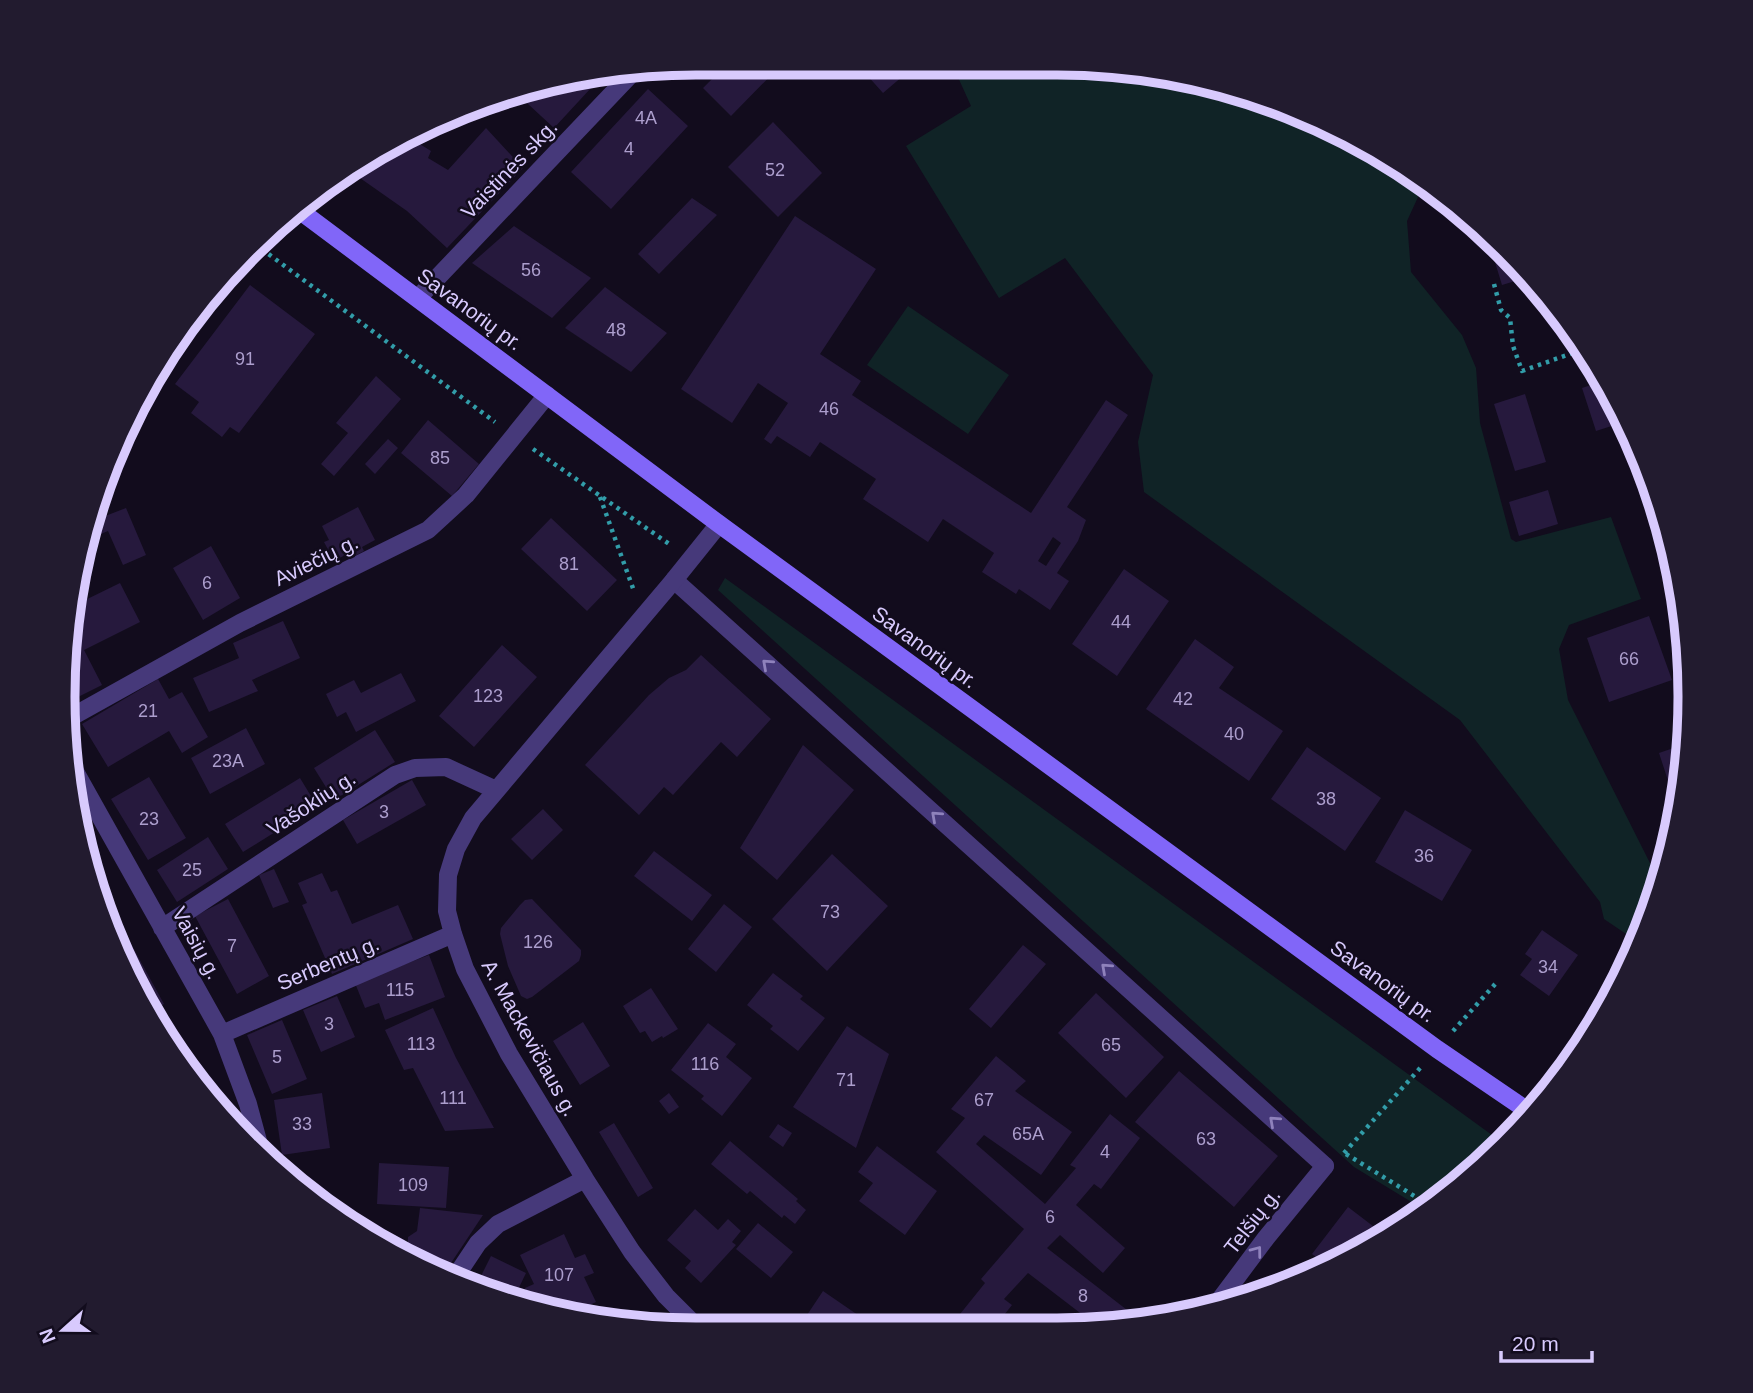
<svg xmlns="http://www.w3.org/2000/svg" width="1753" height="1393" viewBox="0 0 1753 1393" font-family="Helvetica,sans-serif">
  <rect width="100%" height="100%" fill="#120c1d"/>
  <path fill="#102326" d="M952,64H1098L1260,97L1374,148L1424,184L1407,221L1411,272L1462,335L1476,368L1480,423L1511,539L1516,542L1611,517L1641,599L1569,625L1559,649L1568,700L1660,883L1638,941L1632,938L1604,919L1600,902L1460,720L1144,492L1138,442L1153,375L1065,258L999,298L906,146L971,106Z
    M908,306L1009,375L968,434L867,365Z
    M725,578L1503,1143L1474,1173L1423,1209L1354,1167L718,590Z"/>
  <path fill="#26193d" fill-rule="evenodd" d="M708,63H779L781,65L731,116L703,88L718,73Z
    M857,64H917L883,93Z
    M603,75L554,128L515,92L533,84Z
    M648,89L688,126L611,209L571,172Z
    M508,95L499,113L484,105Z
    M773,122L822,173L778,217L728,167Z
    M486,128L523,168L447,248L407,211L350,171L380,148L407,136L431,151L428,158L448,170Z
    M692,198L717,215L659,274L638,254Z
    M795,216L876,269L820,354L861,381L852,395L1031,513L1106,400L1128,415L1067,507L1086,520L1078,541L1057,573L1069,581L1050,610L1019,589L1016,594L982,572L994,553L943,519L928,542L863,499L876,479L820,442L810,457L777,436L771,444L764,439L788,403L758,383L732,423L681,389ZM1053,537L1061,543L1046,566L1038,561Z
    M514,226L591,278L552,318L472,263Z
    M1487,236L1522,279L1502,285Z
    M250,285L315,334L239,433L230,427L222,437L191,413L199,402L175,384Z
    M605,287L667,333L631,372L565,328Z
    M376,376L401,399L334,476L321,464L348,433L336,423Z
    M1606,380L1624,422L1596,431L1582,388Z
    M1525,394L1546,462L1515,471L1494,404Z
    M428,420L479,464L452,496L401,453Z
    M1632,438L1657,496L1644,500L1625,441Z
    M388,439L398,448L375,474L365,464Z
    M1548,490L1558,524L1519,536L1509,502Z
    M95,506L100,518L126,508L146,555L123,565L108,531L84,541L85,532Z
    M358,507L375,540L362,547L364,551L351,558L349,553L334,561L324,542L329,540L322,526Z
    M551,518L617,580L587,611L521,549Z
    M211,546L240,598L203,620L173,568Z
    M1124,569L1169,601L1117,676L1072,644Z
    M120,583L140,622L84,650L102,685L64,704L63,696L75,605Z
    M1681,597L1685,614V644L1670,601Z
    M1649,616L1672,680L1609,702L1587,638Z
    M283,621L300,658L252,680L258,691L209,712L193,678L239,658L233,643Z
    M1195,639L1234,667L1219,688L1283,731L1249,781L1146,709Z
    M502,645L537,677L474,747L439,716Z
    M701,655L771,719L737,757L721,742L673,795L664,787L639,815L585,765L649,695L669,678L686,670Z
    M401,673L416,701L356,732L346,712L337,717L326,694L354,680L361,693Z
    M158,679L169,699L182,692L208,737L182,753L169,731L108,767L82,724Z
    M246,728L265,764L210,794L191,758Z
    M375,730L395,762L334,800L314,768Z
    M1688,743L1681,783L1677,808L1659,753Z
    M803,745L854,790L777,880L740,848Z
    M1307,747L1381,798L1345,851L1271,799Z
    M149,777L186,838L148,860L111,799Z
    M300,778L317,806L243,852L225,824Z
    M412,780L426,805L357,844L343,820Z
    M543,809L563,830L532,860L511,839Z
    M1405,810L1472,850L1442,901L1375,862Z
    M208,837L228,869L177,902L157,870Z
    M654,851L712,895L692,921L634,876Z
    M832,854L888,906L827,971L772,919Z
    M274,869L289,902L273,908L259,875Z
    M322,873L331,892L337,890L352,924L398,905L413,939L332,974L302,905L307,903L298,883Z
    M228,899L269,976L237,994L195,916Z
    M532,899L581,950V955L579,961L532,997L527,999L521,996L508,966L500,934L501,928L520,905L525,900Z
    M724,904L752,927L716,972L688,949Z
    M1542,930L1578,955L1549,996L1520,975L1532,959L1525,954Z
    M125,933L164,1004L148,1013L116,937Z
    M1023,945L1046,964L991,1028L969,1009Z
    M429,955L445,997L385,1020L379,1003L365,1008L355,983Z
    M773,973L803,996L800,999L825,1018L798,1051L770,1029L773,1026L747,1005Z
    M651,988L678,1029L663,1038L662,1036L652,1042L645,1031L640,1033L623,1006Z
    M1096,993L1164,1057L1126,1098L1058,1033Z
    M337,996L355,1037L321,1052L303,1010Z
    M433,1008L456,1058L494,1128L445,1131L413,1068L404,1070L385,1030Z
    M282,1020L307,1079L272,1094L247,1035Z
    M583,1022L610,1066L580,1085L553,1041Z
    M708,1023L736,1044L726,1057L752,1078L722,1116L701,1099L704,1096L671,1070Z
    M847,1026L889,1054L856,1148L793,1107Z
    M996,1056L1026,1081L1015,1091L1072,1132L1041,1175L984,1135L976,1144L1045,1204L1076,1168L1070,1165L1110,1114L1140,1138L1101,1189L1094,1184L1076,1205L1125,1248L1103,1273L1060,1235L1047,1248L1140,1320L1098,1329H1080L1088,1319L1028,1273L1004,1299L1012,1305L993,1329H948L985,1283L981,1279L1024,1229L936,1152L965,1118L951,1109Z
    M1179,1071L1278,1156L1234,1207L1135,1122Z
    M322,1093L330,1148L282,1155L274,1100Z
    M669,1093L679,1107L669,1114L659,1101Z
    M240,1123L241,1134L231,1124Z
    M614,1123L653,1188L638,1197L599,1132Z
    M778,1124L792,1133L783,1147L769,1137Z
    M730,1141L798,1199L796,1201L806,1210L795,1224L784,1215L782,1218L750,1191L747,1194L711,1164Z
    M877,1146L937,1191L905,1235L859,1201L873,1183L858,1172Z
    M379,1163L449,1167L446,1208L377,1204Z
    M1348,1207L1386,1236L1373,1245L1328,1266L1312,1254Z
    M420,1208L483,1215L443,1275L408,1255V1237L417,1231Z
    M695,1209L718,1230L728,1219L741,1231L732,1242L736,1245L701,1283L685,1268L691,1261L667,1240Z
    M758,1223L793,1252L771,1278L736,1249Z
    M366,1231H381V1240Z
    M564,1234L575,1258L585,1254L594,1273L584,1277L596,1302L566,1316L548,1310L545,1305L540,1308L532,1306L525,1288L534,1284L520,1255Z
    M491,1256L526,1273L513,1300L475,1288Z
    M1283,1278L1290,1283L1274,1290Z
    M823,1291L871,1324L868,1329L797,1330Z"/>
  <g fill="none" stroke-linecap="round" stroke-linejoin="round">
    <path stroke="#329da9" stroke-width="4.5" stroke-dasharray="3.5 5" stroke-linecap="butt" d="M255,244L495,422
      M1494,284L1501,310L1510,318L1513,346L1522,371L1581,350
      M533,449L672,546
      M600,497L634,591
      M1453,1031L1497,982
      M1344,1153L1422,1066
      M1346,1154L1429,1205"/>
    <path stroke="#46397a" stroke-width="18" d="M674,580L1080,945L1325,1166"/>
    <path stroke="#46397a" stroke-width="18" d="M418,298L634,71
      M66,720L240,623L428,530L466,495L547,395
      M72,766L222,1034L248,1104L261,1152
      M162,928L395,775L415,768L446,767L496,790
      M222,1034L453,934
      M454,1282L460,1270L478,1243L498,1224L585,1179
      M1216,1305L1266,1238L1325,1166
      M700,1330L666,1296L632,1252L585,1179L509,1054L465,969L453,934L447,911L448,875L456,849L473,818L674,580L719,524"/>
    <path stroke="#8166f8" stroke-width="18" d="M299,210L719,524L1437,1049L1531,1113"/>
  </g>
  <defs><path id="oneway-chevron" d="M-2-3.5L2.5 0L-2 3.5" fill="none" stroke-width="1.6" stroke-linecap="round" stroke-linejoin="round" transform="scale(1.75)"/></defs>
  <g stroke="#8f82bc">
    <use href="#oneway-chevron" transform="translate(767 664) rotate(-138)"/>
    <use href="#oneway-chevron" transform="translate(936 816) rotate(-138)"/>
    <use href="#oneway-chevron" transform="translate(1106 968) rotate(-138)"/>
    <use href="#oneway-chevron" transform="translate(1274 1121) rotate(-138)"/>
    <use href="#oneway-chevron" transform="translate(1257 1251) rotate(-53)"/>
  </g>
  <g text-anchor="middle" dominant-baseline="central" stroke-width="5" stroke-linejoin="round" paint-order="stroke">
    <g font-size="18" fill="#ac9ecd">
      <text x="646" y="118">4A</text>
      <text x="629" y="149">4</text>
      <text x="775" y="170">52</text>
      <text x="531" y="270">56</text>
      <text x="616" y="330">48</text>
      <text x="245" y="359">91</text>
      <text x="829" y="409">46</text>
      <text x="440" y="458">85</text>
      <text x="569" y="564">81</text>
      <text x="207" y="583">6</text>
      <text x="1121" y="622">44</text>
      <text x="1629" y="659">66</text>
      <text x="488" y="696">123</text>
      <text x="1183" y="699">42</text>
      <text x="148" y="711">21</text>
      <text x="1234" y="734">40</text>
      <text x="228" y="761">23A</text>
      <text x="1326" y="799">38</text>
      <text x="384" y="812">3</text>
      <text x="149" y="819">23</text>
      <text x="1424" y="856">36</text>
      <text x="192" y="870">25</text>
      <text x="830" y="912">73</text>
      <text x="538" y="942">126</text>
      <text x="232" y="946">7</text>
      <text x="1548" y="967">34</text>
      <text x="400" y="990">115</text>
      <text x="329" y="1024">3</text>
      <text x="421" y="1044">113</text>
      <text x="1111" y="1045">65</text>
      <text x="277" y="1057">5</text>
      <text x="705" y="1064">116</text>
      <text x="846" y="1080">71</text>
      <text x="453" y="1098">111</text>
      <text x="984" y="1100">67</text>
      <text x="302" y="1124">33</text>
      <text x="1028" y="1134">65A</text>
      <text x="1206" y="1139">63</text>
      <text x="1105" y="1152">4</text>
      <text x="413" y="1185">109</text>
      <text x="1050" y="1217">6</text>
      <text x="559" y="1275">107</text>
      <text x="1083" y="1296">8</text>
    </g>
    <g font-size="21" fill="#d8cafd" stroke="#120c1d">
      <text transform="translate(509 169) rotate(-46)">Vaistinės skg.</text>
      <text transform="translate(470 309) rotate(36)">Savanorių pr.</text>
      <text transform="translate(316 560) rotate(-26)">Aviečių g.</text>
      <text transform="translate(925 647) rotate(36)">Savanorių pr.</text>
      <text transform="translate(311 803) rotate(-33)">Vašoklių g.</text>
      <text transform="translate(197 943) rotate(61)">Vaisių g.</text>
      <text transform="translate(328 963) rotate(-23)">Serbentų g.</text>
      <text transform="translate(1383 981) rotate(36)">Savanorių pr.</text>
      <text transform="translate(530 1038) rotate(61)">A. Mackevičiaus g.</text>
      <text transform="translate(1252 1221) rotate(-52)">Telšių g.</text>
    </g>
  </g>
  <path d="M0 0H1753V1393H0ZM696 75H1057A621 621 0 0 1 1678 696V697A621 621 0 0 1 1057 1318H696A621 621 0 0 1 75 697V696A621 621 0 0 1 696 75Z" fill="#221b2f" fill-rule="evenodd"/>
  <path fill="none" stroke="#d8cafd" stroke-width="9" d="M696 75H1057A621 621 0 0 1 1678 696V697A621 621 0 0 1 1057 1318H696A621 621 0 0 1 75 697V696A621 621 0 0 1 696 75Z"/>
  <g transform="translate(63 1330) rotate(249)" stroke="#120c1d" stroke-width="5" paint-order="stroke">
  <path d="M0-5L12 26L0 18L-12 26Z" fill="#d8cafd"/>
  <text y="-10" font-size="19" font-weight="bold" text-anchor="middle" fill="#d8cafd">N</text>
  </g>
  <path d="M1501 1351v10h91v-10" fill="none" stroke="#d8cafd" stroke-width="3.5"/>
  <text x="1512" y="1351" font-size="21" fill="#d8cafd" stroke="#120c1d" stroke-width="5" paint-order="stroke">20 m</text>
</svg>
